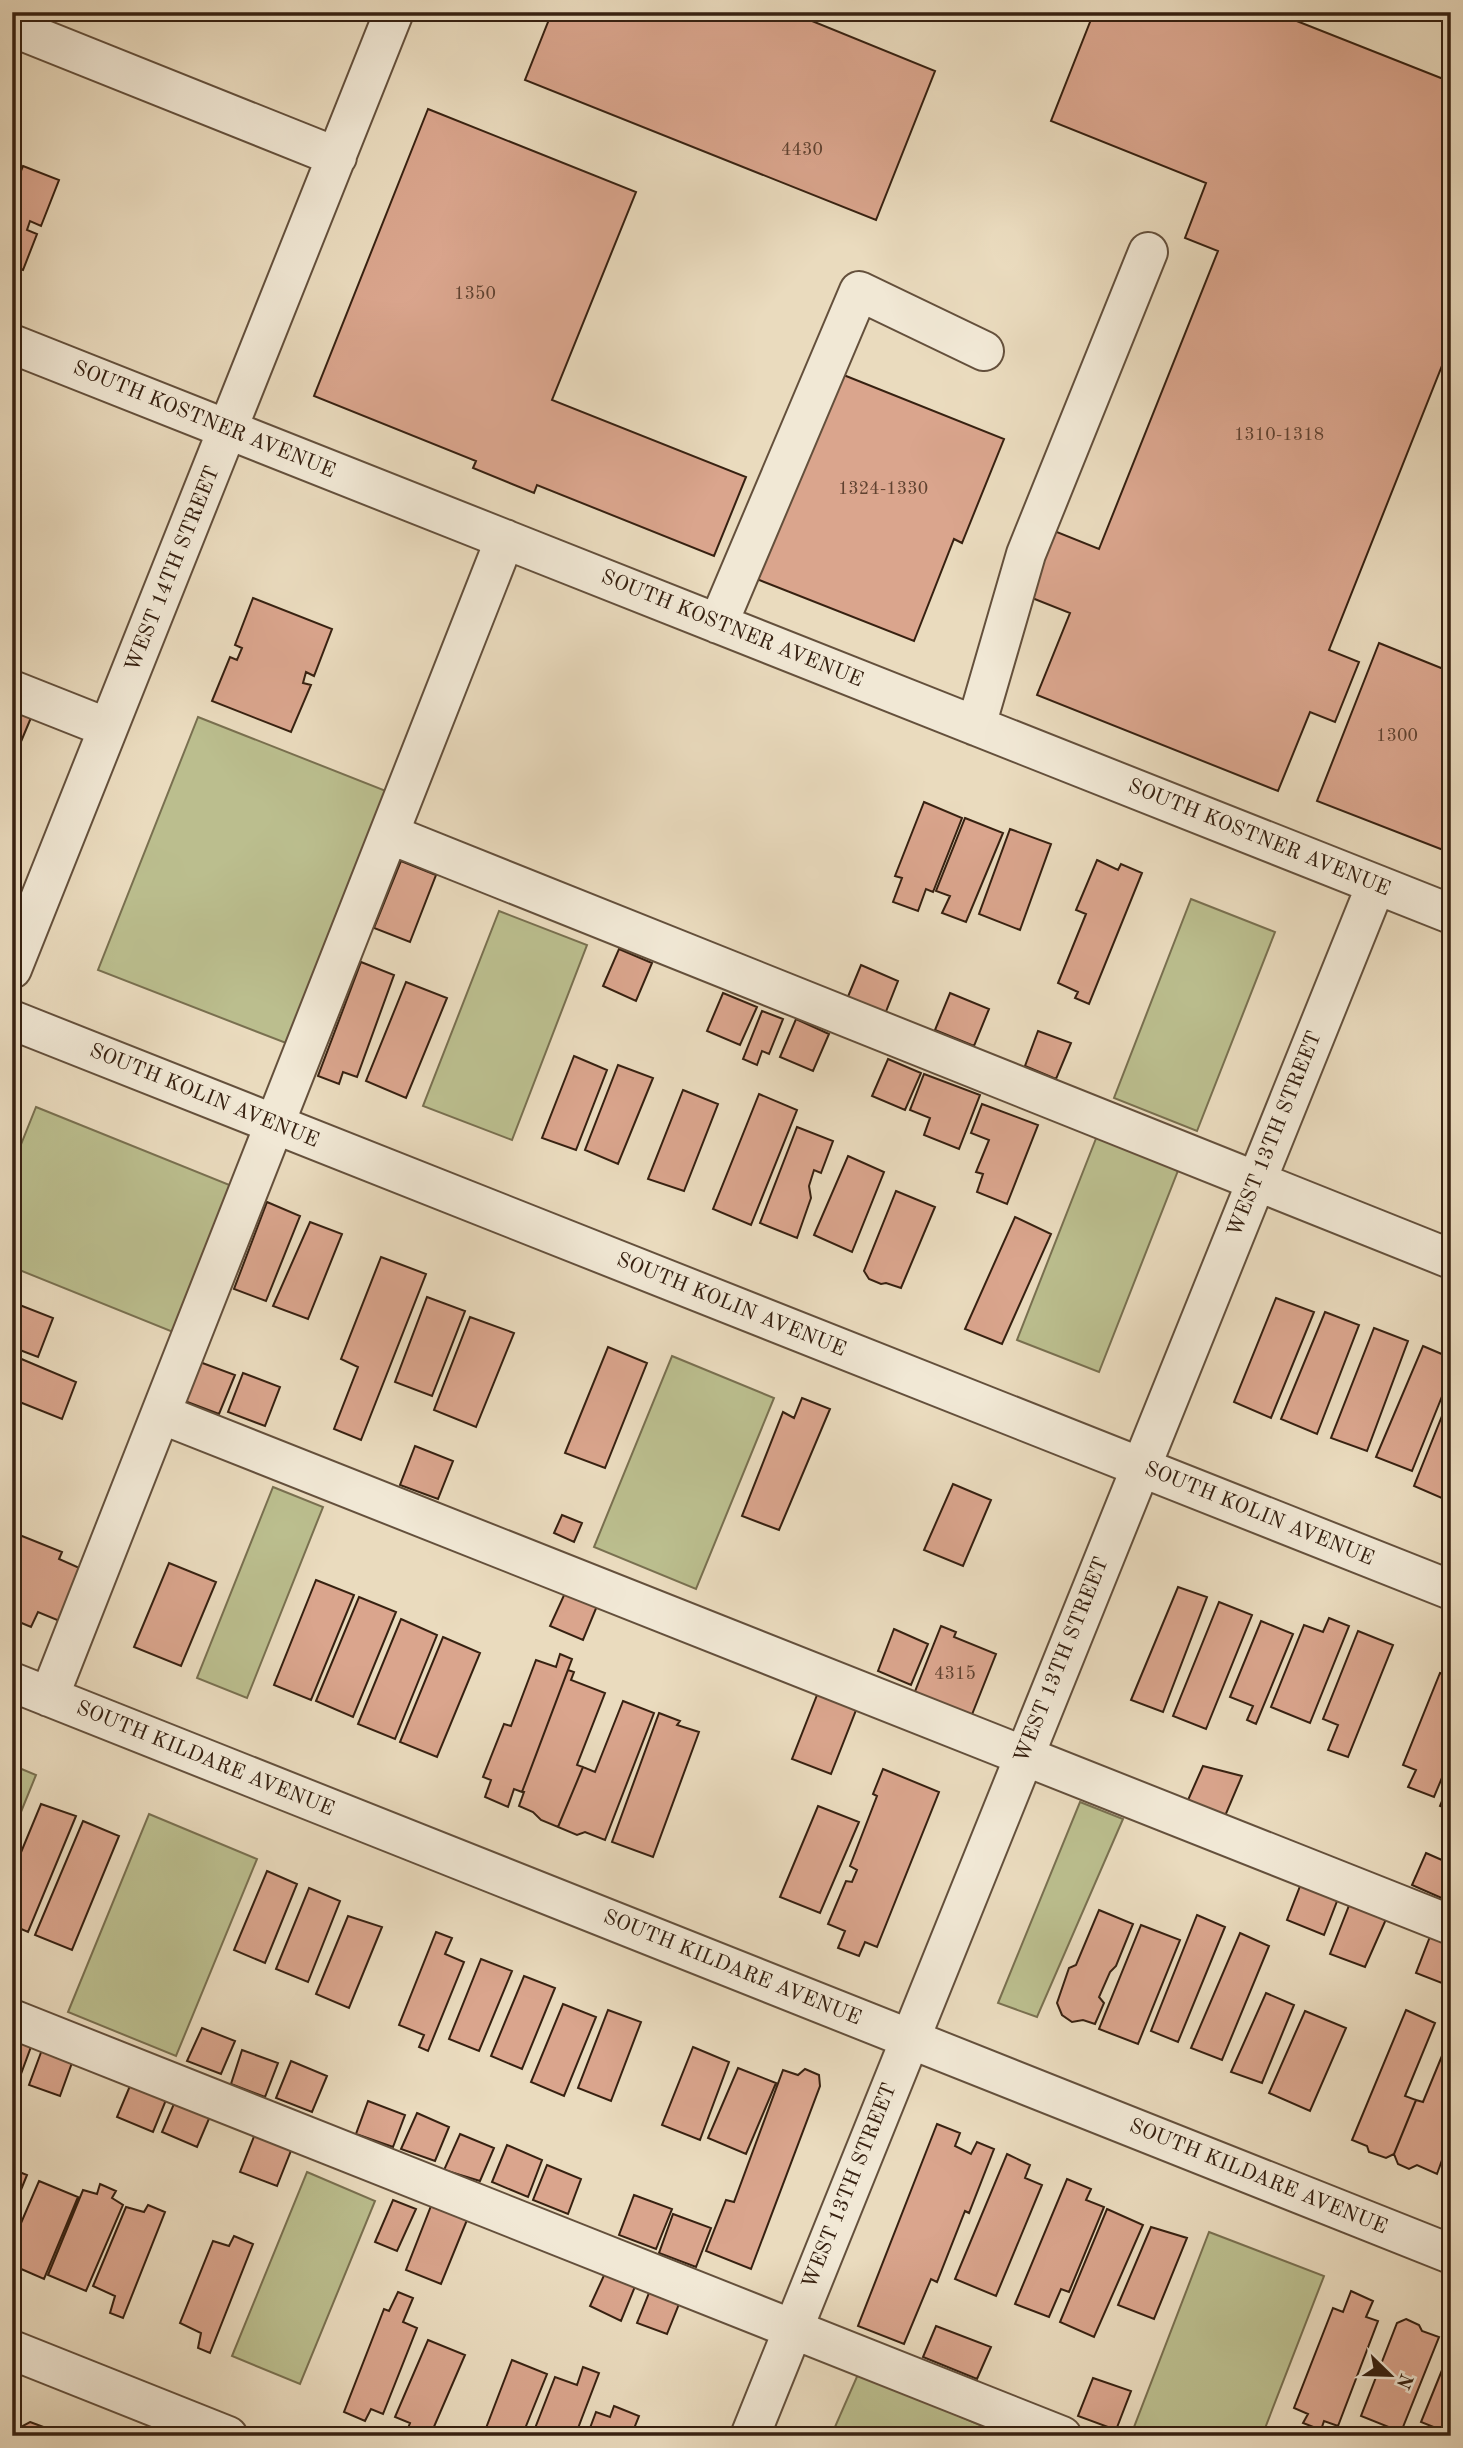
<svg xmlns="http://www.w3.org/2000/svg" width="1463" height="2448" viewBox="0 0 1463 2448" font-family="'Old Standard TT',serif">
  <rect width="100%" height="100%" fill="#eadbbe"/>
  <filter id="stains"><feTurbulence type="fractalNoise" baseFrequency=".00286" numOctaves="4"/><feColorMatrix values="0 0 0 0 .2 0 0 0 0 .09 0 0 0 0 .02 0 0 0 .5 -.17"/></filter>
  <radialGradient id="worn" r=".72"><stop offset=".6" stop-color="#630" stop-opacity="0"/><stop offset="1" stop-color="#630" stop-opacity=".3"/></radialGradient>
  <path fill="#bbbe8e" stroke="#797050" stroke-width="2" d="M198,717L386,791L286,1043L98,970Z
    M1191,899L1275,932L1197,1131L1114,1098Z
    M499,911L587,945L512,1140L423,1106Z
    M36,1107L232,1186L173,1332L12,1267V1167Z
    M1097,1136L1179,1168L1099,1372L1017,1340Z
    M672,1356L774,1398L696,1589L594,1547Z
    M273,1487L323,1507L247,1698L197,1678Z
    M12,1765L36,1775L12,1834Z
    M1080,1802L1123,1819L1037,2017L998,2003Z
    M149,1814L257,1859L176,2056L68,2012Z
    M307,2172L375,2201L300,2384L232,2356Z
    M1209,2232L1324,2276L1262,2436H1134L1131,2435Z
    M859,2372L1005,2436H831Z"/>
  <path fill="#daa58d" stroke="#372111" stroke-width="2" d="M552,12H790L935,71L876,220L525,80Z
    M1094,12H1274L1451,82V343L1329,650L1359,662L1335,722L1310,712L1278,791L1037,695L1070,613L1017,592L1042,526L1099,549L1218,251L1185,238L1206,183L1051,121Z
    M428,109L636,192L552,400L746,477L714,556L537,485L534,493L473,468L476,461L314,396Z
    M23,166L59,180L41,226L30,221L27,230L37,234L23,270L12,266V192Z
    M831,370L1004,439L962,543L954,539L914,641L749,576Z
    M253,598L332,629L314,676L306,672L303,683L311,685L291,732L212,701L230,657L237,660L242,648L235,645Z
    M1379,643L1451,672V853L1317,801Z
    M12,705L33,713L12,763Z
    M924,802L962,818L933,892L926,889L918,911L893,902L902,878L895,876Z
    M965,818L1003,833L966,922L942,913L950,896L936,891Z
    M1010,829L1051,844L1020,930L979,914Z
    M1097,860L1118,870L1121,864L1142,873L1089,1004L1075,998L1078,992L1058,983L1086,914L1076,910Z
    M401,861L436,875L410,942L374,928Z
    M619,949L652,963L636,1001L603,986Z
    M361,962L394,975L357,1077L343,1072L339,1084L318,1076Z
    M861,965L898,981L885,1014L847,999Z
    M406,982L447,998L406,1098L366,1081Z
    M723,993L757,1007L740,1045L707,1031Z
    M950,993L989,1009L974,1046L935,1030Z
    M762,1011L783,1019L769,1054L762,1051L757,1065L743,1059Z
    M796,1019L829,1034L813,1071L780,1057Z
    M1038,1031L1071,1043L1056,1079L1025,1066Z
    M574,1056L607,1070L576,1150L542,1138Z
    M888,1059L921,1073L905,1110L872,1096Z
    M618,1065L653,1078L618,1164L585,1150Z
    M924,1074L980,1095L959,1149L924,1135L930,1118L910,1110Z
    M683,1090L718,1104L684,1191L648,1179Z
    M759,1094L797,1110L751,1225L713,1209Z
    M982,1104L1038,1125L1007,1204L977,1192L983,1174L976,1172L989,1140L971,1133Z
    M797,1127L833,1141L821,1173L814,1170L809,1186L811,1198L797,1238L760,1223Z
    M848,1156L884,1172L852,1252L814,1235Z
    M896,1191L935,1207L901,1288L886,1283L881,1284L869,1279L864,1271Z
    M267,1202L300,1216L266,1301L234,1289Z
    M1015,1217L1051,1234L1002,1344L965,1329Z
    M310,1222L342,1234L308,1319L273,1306Z
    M381,1257L426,1274L361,1440L334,1429L358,1367L341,1359Z
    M427,1297L465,1311L432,1396L395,1382Z
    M1276,1298L1314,1312L1271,1418L1234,1402Z
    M12,1302L53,1318L38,1357L12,1347Z
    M1325,1312L1359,1325L1317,1434L1281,1419Z
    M470,1317L514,1333L476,1427L434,1410Z
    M1374,1328L1408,1341L1367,1451L1331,1438Z
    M1423,1346L1451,1358V1374L1412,1471L1376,1457Z
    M608,1347L647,1363L605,1468L565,1453Z
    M12,1355L76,1382L62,1419L12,1399Z
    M197,1361L235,1375L219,1414L182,1400Z
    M243,1373L280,1387L265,1426L228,1412Z
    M802,1398L830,1409L779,1530L742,1516L783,1412L794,1418Z
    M1446,1406L1451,1408V1502L1414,1486Z
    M415,1446L453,1461L438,1499L400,1485Z
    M953,1484L991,1500L963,1566L924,1550Z
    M562,1515L582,1523L574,1542L554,1533Z
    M12,1532L62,1552L59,1559L84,1570L62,1622L38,1612L31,1627L12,1619Z
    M169,1563L216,1582L181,1666L134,1647Z
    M316,1580L354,1595L311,1700L274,1685Z
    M1178,1587L1207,1597L1163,1712L1131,1700Z
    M565,1593L597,1606L583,1640L550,1626Z
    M359,1597L396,1612L353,1717L316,1701Z
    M1219,1602L1252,1615L1206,1729L1173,1716Z
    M1329,1618L1349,1626L1310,1723L1271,1707L1304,1625L1323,1632Z
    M401,1619L437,1635L395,1739L358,1724Z
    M1261,1621L1293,1634L1256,1724L1247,1720L1253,1706L1230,1697Z
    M941,1626L956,1632L954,1637L996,1654L971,1717L914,1694Z
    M894,1629L928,1644L911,1685L878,1671Z
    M1358,1631L1393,1645L1348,1757L1328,1750L1338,1725L1323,1719Z
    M443,1637L480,1653L437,1757L400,1742Z
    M560,1654L572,1659L522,1792L514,1789L508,1807L485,1797L491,1780L483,1777L504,1724L511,1726L536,1660L556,1667Z
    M568,1670L574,1672L571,1680L605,1693L577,1765L583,1767L558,1827L541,1820L533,1812L519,1806L524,1792H522Z
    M1440,1673L1451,1677V1756L1434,1797L1408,1787L1416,1770L1403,1765Z
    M819,1690L858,1705L831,1774L792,1759Z
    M623,1701L654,1713L605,1840L585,1832L577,1835L558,1827L583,1767L595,1772Z
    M659,1713L680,1721L677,1725L699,1732L653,1857L612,1842Z
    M1203,1766L1242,1776L1225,1816L1188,1800Z
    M883,1769L939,1792L877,1947L865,1942L859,1956L838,1948L845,1931L828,1924L846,1881L852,1882L857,1870L850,1866L877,1796L873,1794Z
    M1451,1780V1810L1440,1806Z
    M41,1804L76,1816L28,1932L12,1925V1874Z
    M818,1806L859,1822L820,1913L780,1897Z
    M83,1821L119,1836L72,1950L35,1935Z
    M1426,1853L1451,1864V1889L1446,1900L1412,1885Z
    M267,1871L297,1884L265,1963L234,1950Z
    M1302,1881L1339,1896L1324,1935L1287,1920Z
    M309,1888L340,1901L308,1982L276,1969Z
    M1350,1903L1387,1917L1365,1967L1330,1954Z
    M1099,1910L1133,1924L1116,1966L1110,1972L1099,1997L1104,2003L1095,2024L1083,2020L1072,2022L1062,2015L1057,2003L1069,1968L1076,1965Z
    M1197,1915L1225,1927L1178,2042L1151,2031Z
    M348,1916L382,1927L349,2008L316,1994Z
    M1141,1925L1180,1940L1138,2044L1099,2029Z
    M436,1932L452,1938L445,1954L464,1962L428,2051L419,2047L424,2035L399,2025Z
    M1240,1933L1269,1946L1222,2060L1191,2048Z
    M1431,1934L1451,1941V1976L1447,1985L1416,1973Z
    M481,1959L512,1971L479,2051L449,2039Z
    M524,1976L555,1988L522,2069L491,2056Z
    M1266,1993L1294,2005L1262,2083L1231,2072Z
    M563,2004L596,2017L564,2096L531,2082Z
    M608,2010L641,2022L611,2101L578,2088Z
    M1406,2010L1435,2023L1405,2096L1416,2100L1394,2154L1386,2158L1369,2152L1367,2146L1352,2140Z
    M1305,2011L1346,2028L1310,2111L1269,2093Z
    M202,2028L235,2041L221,2074L187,2061Z
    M1451,2034V2135L1437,2174L1417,2165L1409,2169L1398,2164L1394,2154L1416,2100L1423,2102Z
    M12,2037L32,2044L18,2082L12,2080Z
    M43,2047L73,2060L60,2096L29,2085Z
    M693,2047L729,2062L700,2140L662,2125Z
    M242,2050L278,2063L265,2097L231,2084Z
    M291,2061L327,2076L312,2112L276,2098Z
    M738,2068L776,2083L746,2154L708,2138Z
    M805,2069L819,2075L820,2086L751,2269L706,2251L726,2200L734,2202L783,2070L798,2075Z
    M132,2081L168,2095L153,2132L117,2117Z
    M176,2099L211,2114L197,2147L162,2132Z
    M368,2101L405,2115L393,2147L356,2134Z
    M417,2113L449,2127L435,2161L401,2149Z
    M937,2124L960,2133L955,2146L971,2154L977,2142L994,2149L969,2213L965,2211L937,2282L931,2279L904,2344L858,2326Z
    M255,2134L292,2148L277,2186L240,2172Z
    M460,2134L494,2148L480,2181L444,2170Z
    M507,2145L542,2160L528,2197L492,2182Z
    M1007,2154L1030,2165L1025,2178L1042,2185L996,2296L955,2279Z
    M547,2165L581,2179L568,2214L533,2200Z
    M12,2169L27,2175L12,2212Z
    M1067,2179L1091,2189L1086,2200L1104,2207L1069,2292L1061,2289L1049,2317L1015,2304Z
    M39,2181L78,2197L44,2279L12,2265V2244Z
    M100,2184L116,2191L112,2198L123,2205L86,2291L48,2275L83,2190L97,2194Z
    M634,2195L672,2209L656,2249L619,2235Z
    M393,2200L416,2209L397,2251L375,2242Z
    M148,2205L165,2212L123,2318L110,2313L115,2296L93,2286L126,2207L144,2212Z
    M431,2206L467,2220L441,2284L406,2270Z
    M1107,2209L1143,2225L1094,2337L1060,2322Z
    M673,2214L711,2228L696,2267L659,2253Z
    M1151,2227L1187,2238L1154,2319L1118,2305Z
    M234,2236L253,2244L210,2353L198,2348L201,2333L180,2323L213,2241L229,2246Z
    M606,2271L636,2284L621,2321L590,2306Z
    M651,2288L681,2299L667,2334L637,2323Z
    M1351,2291L1373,2301L1366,2317L1378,2321L1338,2426L1324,2421L1321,2430L1303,2423L1308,2414L1294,2408L1333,2308L1343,2312Z
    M398,2292L413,2298L403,2322L417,2328L383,2414L371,2409L365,2421L344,2412L384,2309L389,2311Z
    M1406,2319L1419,2325L1422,2331L1439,2337L1401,2432L1361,2416L1397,2323Z
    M936,2326L991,2347L977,2379L923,2357Z
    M428,2340L465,2355L430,2436H405L410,2423L395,2417Z
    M1451,2348V2434L1421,2422Z
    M512,2360L547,2374L522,2436H483Z
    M583,2367L599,2373L575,2436H532L555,2377L577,2385Z
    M1093,2378L1131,2391L1116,2430L1078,2416Z
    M614,2406L639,2416L631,2436H587L596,2412L610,2417Z
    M30,2422L49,2429L50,2436H16L19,2428Z"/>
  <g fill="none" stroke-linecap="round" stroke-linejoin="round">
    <defs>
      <path id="minor" d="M12,27L337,157
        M12,344L1451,914
        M718,624L859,291L984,351
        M12,690L108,728
        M976,726L1026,554L1148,252
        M389,834L1451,1259
        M12,969L394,12
        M12,1020L1451,1590
        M161,1414L1451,1925
        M12,1682L1451,2254
        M49,1697L505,539
        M12,2019L1062,2436
        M12,2350L228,2436
        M750,2436L1376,885"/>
    </defs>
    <use href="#minor" stroke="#64503c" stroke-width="42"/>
    <use href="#minor" stroke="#f1e8d5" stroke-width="38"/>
  </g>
  <g text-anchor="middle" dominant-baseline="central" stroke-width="7" stroke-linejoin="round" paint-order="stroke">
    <g font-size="18" fill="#604230">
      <text x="802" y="150">4430</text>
      <text x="475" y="294">1350</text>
      <text x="1279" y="435">1310-1318</text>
      <text x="883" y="489">1324-1330</text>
      <text x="1397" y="736">1300</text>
      <text x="955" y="1674">4315</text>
    </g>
    <g font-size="21" fill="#372111" stroke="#f1e8d5">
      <text transform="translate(204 420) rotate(22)">SOUTH KOSTNER AVENUE</text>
      <text transform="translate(173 569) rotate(-68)">WEST 14TH STREET</text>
      <text transform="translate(732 629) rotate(22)">SOUTH KOSTNER AVENUE</text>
      <text transform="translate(1259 838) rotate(22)">SOUTH KOSTNER AVENUE</text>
      <text transform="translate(204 1096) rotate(22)">SOUTH KOLIN AVENUE</text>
      <text transform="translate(1275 1134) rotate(-68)">WEST 13TH STREET</text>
      <text transform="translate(731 1305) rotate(22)">SOUTH KOLIN AVENUE</text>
      <text transform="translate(1259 1514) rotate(22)">SOUTH KOLIN AVENUE</text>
      <text transform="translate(1062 1660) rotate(-68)">WEST 13TH STREET</text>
      <text transform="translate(205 1759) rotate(22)">SOUTH KILDARE AVENUE</text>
      <text transform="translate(732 1968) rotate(22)">SOUTH KILDARE AVENUE</text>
      <text transform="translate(1258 2177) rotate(22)">SOUTH KILDARE AVENUE</text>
      <text transform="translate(850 2186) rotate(-68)">WEST 13TH STREET</text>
    </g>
  </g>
  <rect width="1463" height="2448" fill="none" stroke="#eadbbe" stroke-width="42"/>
  <rect x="14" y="14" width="1435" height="2420" fill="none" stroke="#372111" stroke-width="3.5"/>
  <rect x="21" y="21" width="1421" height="2406" fill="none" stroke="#372111" stroke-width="2"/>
  <g transform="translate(1390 2375) rotate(113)" stroke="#f1e8d5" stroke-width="5" paint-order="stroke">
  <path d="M0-5L12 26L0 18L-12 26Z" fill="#372111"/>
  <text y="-10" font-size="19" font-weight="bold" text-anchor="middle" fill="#372111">N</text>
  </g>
  <rect width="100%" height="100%" filter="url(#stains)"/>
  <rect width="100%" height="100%" fill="url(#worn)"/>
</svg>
